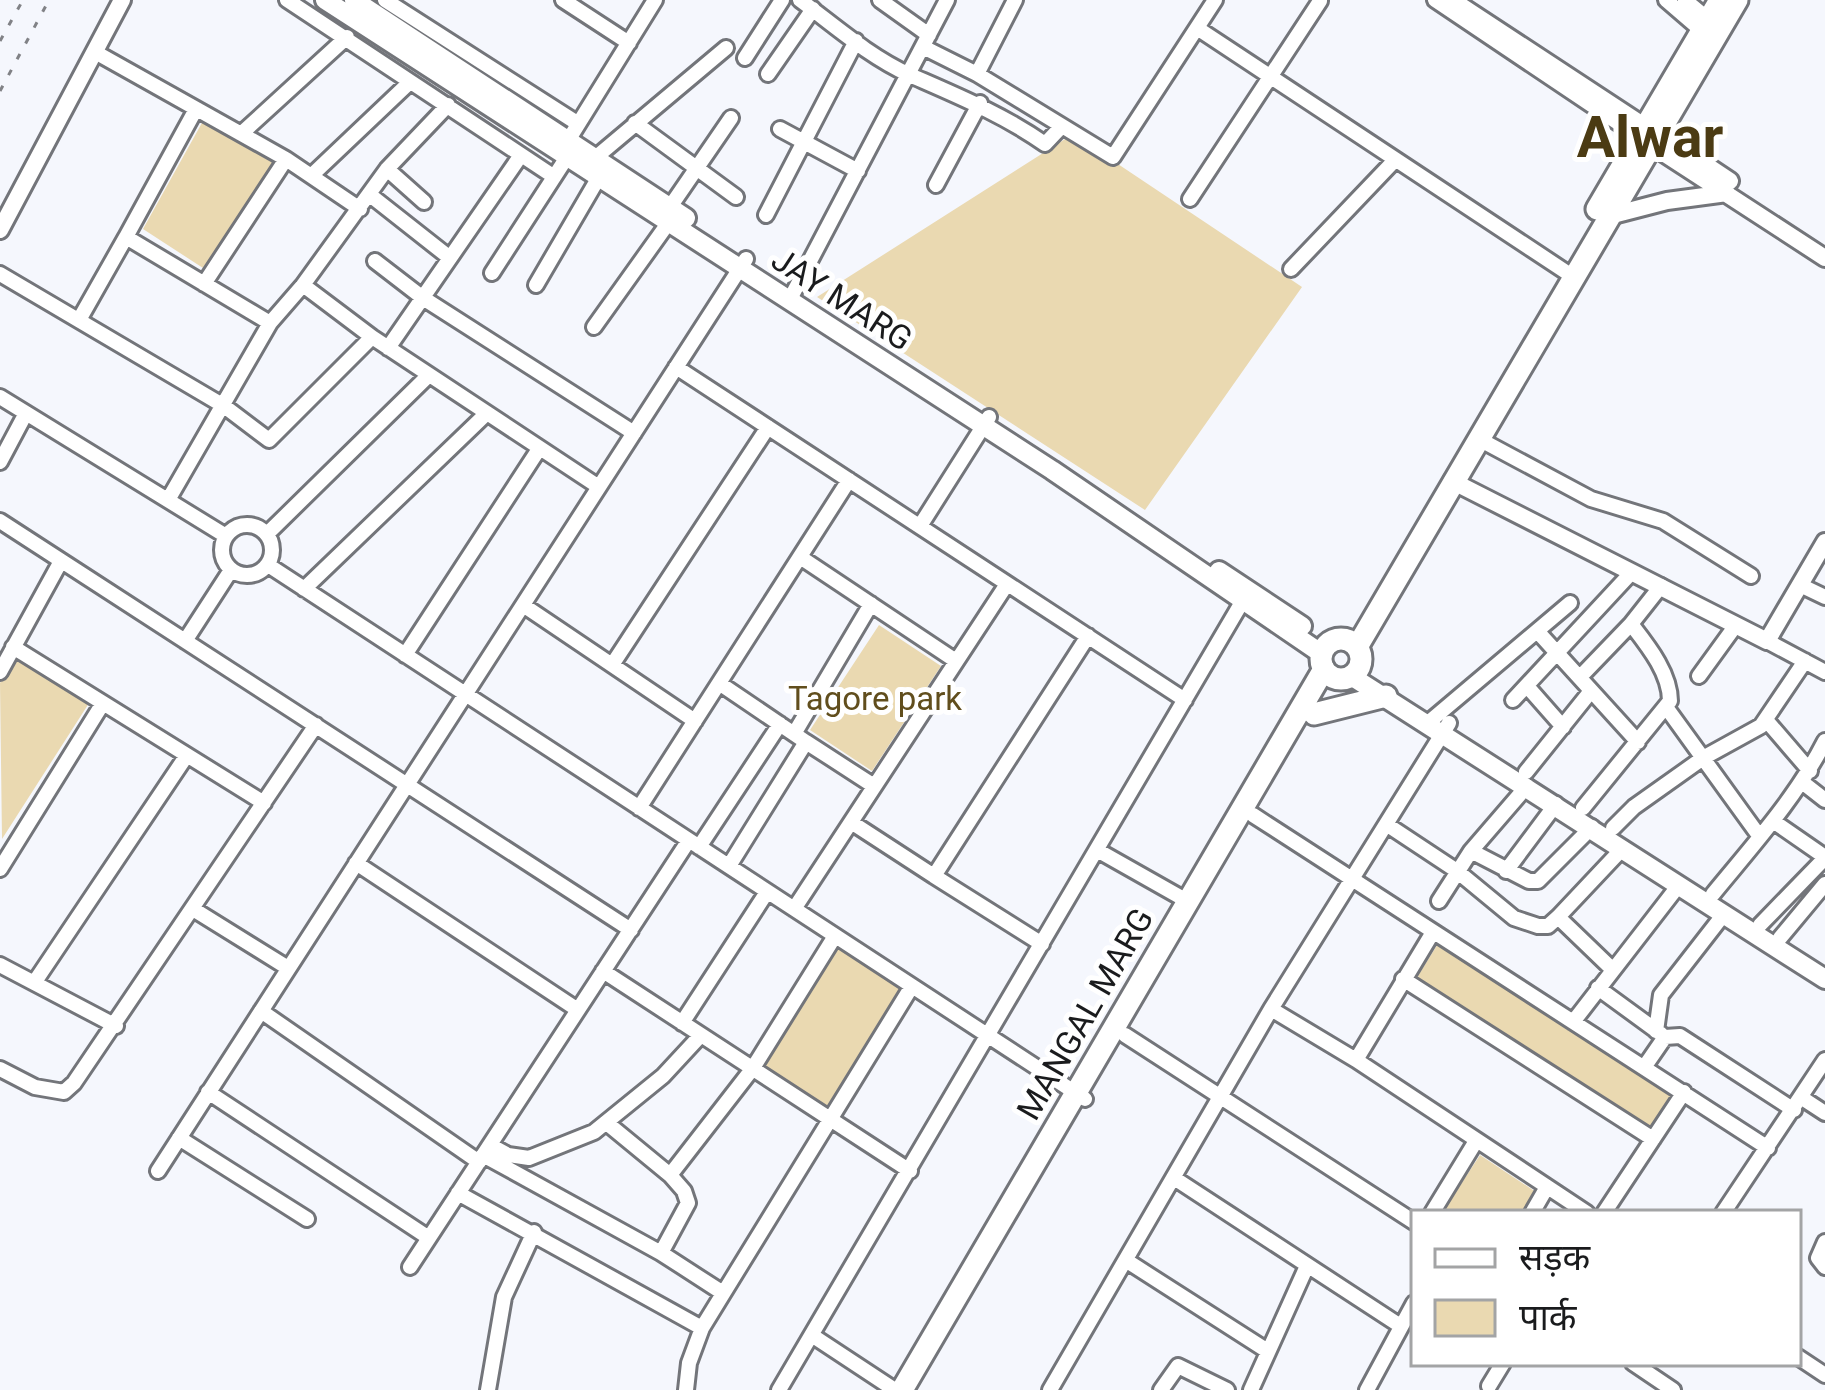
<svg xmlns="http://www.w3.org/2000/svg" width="1825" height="1390" viewBox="0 0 1825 1390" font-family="Roboto,'Noto Sans Devanagari',sans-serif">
  <rect width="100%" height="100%" fill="#f5f7fd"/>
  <path fill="#ead9b1" d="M203,121L277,163L203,268L143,229Z
    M1073,134L1302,287L1145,510L817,297Z
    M879,625L941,666L872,771L810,730Z
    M16,654L91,700L2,839L0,683Z
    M839,941L904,988L829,1113L760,1066Z
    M1439,942L1679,1098L1654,1135L1416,979Z
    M1480,1155L1539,1194L1526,1213H1442Z"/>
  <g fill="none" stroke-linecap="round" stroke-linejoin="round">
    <defs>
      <path id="minor" d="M287,0L553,176
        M385,0L577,123
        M563,0L629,43
        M800,0C835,26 870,57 910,75C958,96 1002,114 1045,144L1062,126
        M880,0L929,35
        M1435,0L1639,137
        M1454,0L1646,126
        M1666,0L1702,31
        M1685,0L1709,20
        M1197,28L1572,276
        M923,47L977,74L1113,157L1215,0
        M95,52L286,159L360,209
        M745,58L782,0
        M768,74L813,9
        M977,74L1015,0
        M196,109L126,237L270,323
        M635,123L736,197
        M780,129L858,171
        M242,133L347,37
        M569,139L655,0
        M595,158L726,48
        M387,169L424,202
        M312,175L410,82
        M936,185L980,103
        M370,195L450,258
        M1190,199L1320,1
        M670,207L731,118
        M766,215L856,41
        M375,261L423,298L634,433
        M1291,269L1395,160
        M492,273L567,157
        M0,274L224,406L269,440L372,337
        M204,284L286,159
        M303,285L372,337L599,487
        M536,285L599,177
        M789,301L947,0
        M79,320L126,237
        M594,327L669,222
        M388,348L521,155
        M676,367L1185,700
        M0,397L226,536
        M1477,438L1591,499L1663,521L1751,576
        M0,462L26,413
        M168,500L270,323L303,285L387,169L448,105
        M0,521L631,930
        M222 550a25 25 0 1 1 50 0a25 25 0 1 1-50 0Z
        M920,526L989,417
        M267,534L429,375
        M800,557L956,661
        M268,565L1085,1099
        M1800,585L1825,597
        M304,589L486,414
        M523,605L695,721
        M1538,632L1638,742
        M185,641L231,570
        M1767,641L1825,672
        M13,647L264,803
        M405,655L539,449
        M612,665L768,427
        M0,672L61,561
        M1699,676L1736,625
        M1580,677L1631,624L1661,586
        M719,683L806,742L729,866
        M1527,686L1563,727
        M1513,700L1632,572
        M1666,707L1760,837
        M1767,721L1810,771
        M1429,722L1570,603
        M794,734L871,604
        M806,742L874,786
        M1526,772L1591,691
        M1802,782L1825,800
        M639,808L849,480
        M1583,808L1670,701C1670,673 1648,646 1631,624
        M1253,815L1768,1148
        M1773,821L1825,857
        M851,822L934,876
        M1386,824L1457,871L1514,918L1538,926H1548L1558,917L1623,848
        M1613,828L1634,807L1703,758L1761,726L1805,661
        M699,847L780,724
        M1097,850L1189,902
        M1471,851L1529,881H1538L1592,827
        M356,863L578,1010
        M0,869L103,703
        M1506,871L1556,804
        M1713,894C1753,845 1796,798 1825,741
        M1439,901L1471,851L1527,786
        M193,909L288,968
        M794,909L1007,584
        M1558,917L1612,969
        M1760,925L1825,858
        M1780,938L1825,884
        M1042,944L934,876L1088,636
        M0,965L116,1026
        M603,971L910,1171
        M1403,979L1653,1139
        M34,983L187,755
        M1598,988L1661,1034
        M1271,1009L1449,723
        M261,1011L479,1162
        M1573,1022L1679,885
        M682,1023L767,892
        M1656,1031L1661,995L1724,914
        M1125,1035L1414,1222
        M1356,1060L1433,932
        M1645,1066L1665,1037L1680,1036L1794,1110
        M0,1069L35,1087L64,1092L74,1083L316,725
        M208,1092L429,1238
        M1802,1098L1825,1113
        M608,1124L670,1175L753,1068L835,936
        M179,1138L307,1219
        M490,1145L508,1155L529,1158L594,1132L663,1076L701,1035
        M483,1155L661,1253L723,1293
        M158,1171L746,259
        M1174,1178L1399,1325
        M458,1193L702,1328L689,1363L686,1390
        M1432,1213L1476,1141
        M1532,1213L1547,1187
        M1604,1213L1684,1092
        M1723,1213L1825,1060
        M1825,1242L1818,1258L1825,1267
        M661,1253L688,1203L684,1191L670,1175
        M1127,1261L1266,1350
        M410,1267L689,840
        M702,1328L912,986
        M813,1336L895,1390
        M1798,1357L1825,1375
        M1633,1363L1673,1390
        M1489,1386L1503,1363
        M488,1390L504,1297L534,1232
        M779,1390L1242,602
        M1050,1390L1271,1009L1356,1060L1587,1213
        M1161,1390L1178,1366L1227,1390
        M1251,1390L1307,1266
        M1367,1390L1414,1303"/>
      <path id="tertiary" d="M1652,129L1730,181
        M1645,141L1825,258
        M1609,216L1667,201L1727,193
        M0,230L122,0
        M1452,481L1767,641L1825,542"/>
      <path id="secondary" d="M325,0L1052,470L1322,654
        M354,0L686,218
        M1219,571L1302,626
        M1351,676L1825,979"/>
      <path id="primary" d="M1597,209L1720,0
        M1321 659a20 20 0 1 1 40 0a20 20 0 1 1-40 0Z
        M1357,647L1737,0
        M1314,714L1386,696
        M902,1390L1324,669"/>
    </defs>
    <use href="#minor" stroke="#73757a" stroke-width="20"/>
    <use href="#tertiary" stroke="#73757a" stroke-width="22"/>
    <use href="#secondary" stroke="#73757a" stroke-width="24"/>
    <use href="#primary" stroke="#73757a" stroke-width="27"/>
    <use href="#minor" stroke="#fff" stroke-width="14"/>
    <use href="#tertiary" stroke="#fff" stroke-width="16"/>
    <use href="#secondary" stroke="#fff" stroke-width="18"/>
    <use href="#primary" stroke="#fff" stroke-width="21"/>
    <path stroke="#818286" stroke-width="3" stroke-dasharray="6 12" stroke-linecap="butt" d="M0,41L23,0
      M0,91L49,0"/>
  </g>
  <g text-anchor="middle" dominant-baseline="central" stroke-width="10" stroke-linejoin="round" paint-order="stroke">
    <g font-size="33" fill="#1a1b1d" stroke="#fff">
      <text transform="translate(842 299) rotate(33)">JAY MARG</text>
      <text transform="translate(1085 1014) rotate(-60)">MANGAL MARG</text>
    </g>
    <g font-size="33" fill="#614e1d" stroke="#fff">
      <text x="875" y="698">Tagore park</text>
    </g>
    <g font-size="57" font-weight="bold" fill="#4b3b13" stroke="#fff">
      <text x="1650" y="137">Alwar</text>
    </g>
  </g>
  <rect x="1411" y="1210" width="390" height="156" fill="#ffffff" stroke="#a3a4a5" stroke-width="3"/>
  <rect x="1435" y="1249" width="60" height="18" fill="#ffffff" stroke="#a3a4a5" stroke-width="3"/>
  <text x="1519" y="1270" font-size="36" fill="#1a1b1d">सड़क</text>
  <rect x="1435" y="1300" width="60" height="36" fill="#ead9b1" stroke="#a3a4a5" stroke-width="3"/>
  <text x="1519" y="1330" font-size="36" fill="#1a1b1d">पार्क</text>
</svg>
